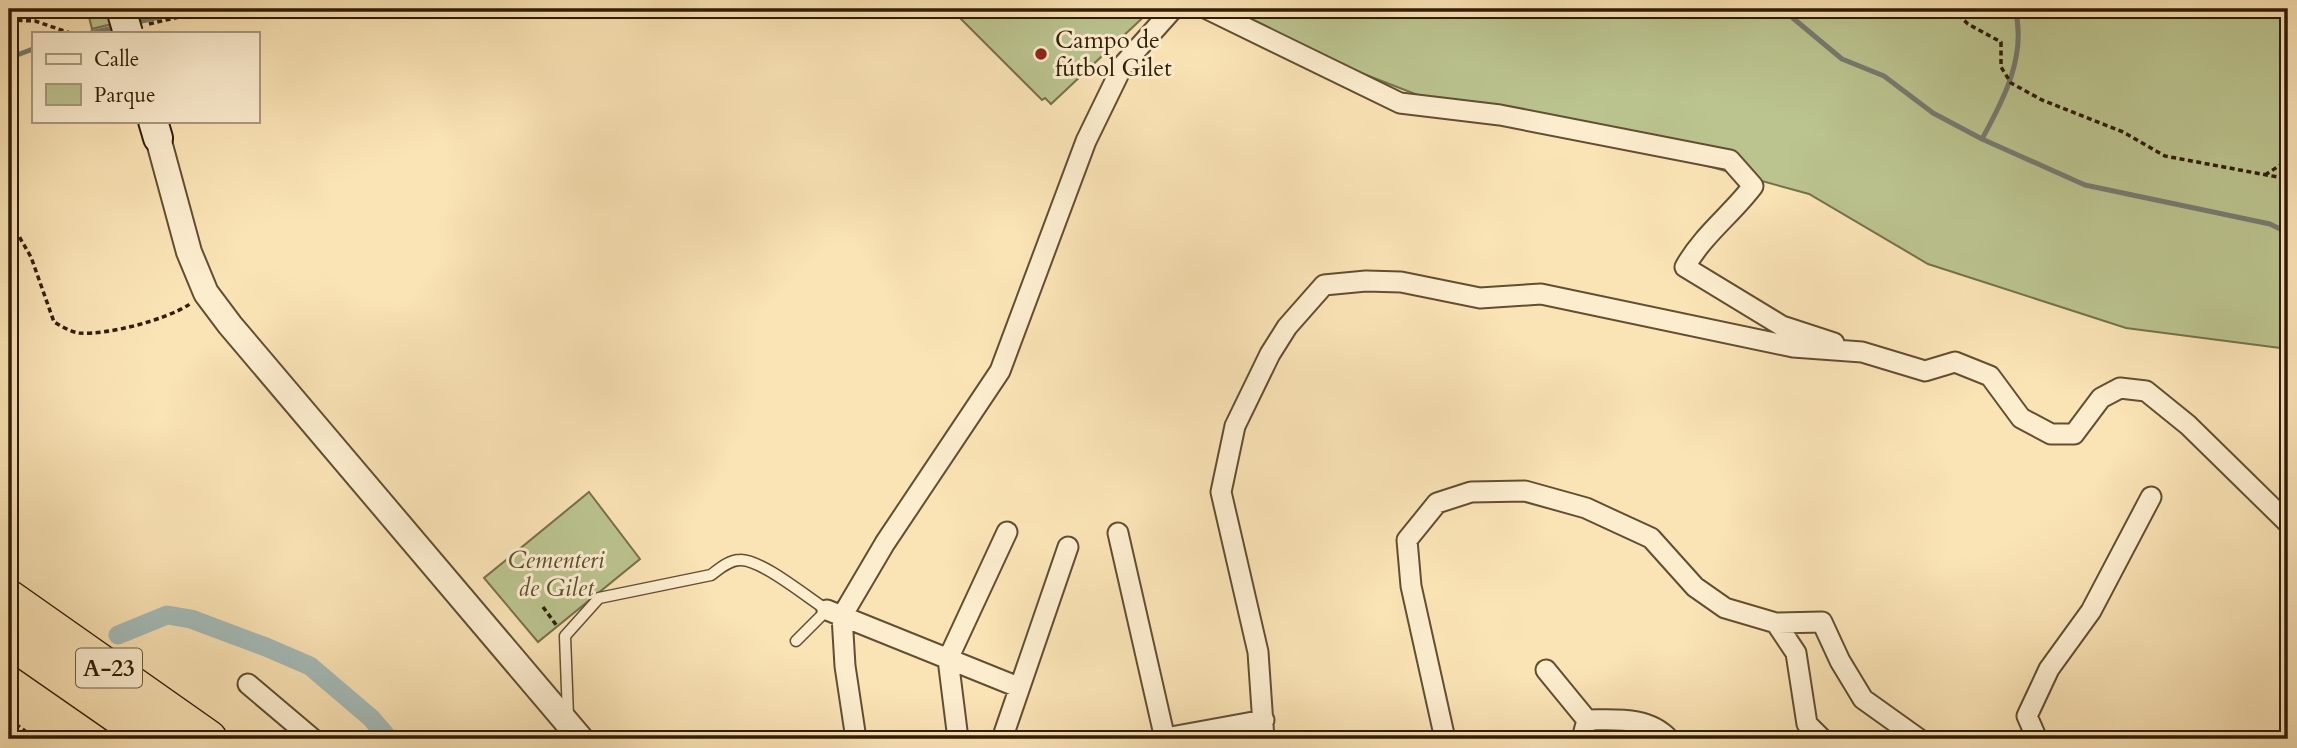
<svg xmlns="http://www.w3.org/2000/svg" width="2297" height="748" viewBox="0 0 2297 748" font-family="Cardo,serif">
  <rect width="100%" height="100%" fill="#fae3b5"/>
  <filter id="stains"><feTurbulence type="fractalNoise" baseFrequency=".00286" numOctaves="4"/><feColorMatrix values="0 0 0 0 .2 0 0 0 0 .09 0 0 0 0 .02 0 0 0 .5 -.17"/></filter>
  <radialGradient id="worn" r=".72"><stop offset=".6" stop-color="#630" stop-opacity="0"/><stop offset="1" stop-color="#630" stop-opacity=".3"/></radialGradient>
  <path fill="#bbc48f" stroke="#76704a" stroke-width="2" d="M87,9H172L92,29Z
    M951,9H1152L1051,104L1045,98L1042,100Z
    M1206,9H2288V349L2126,328L1928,264L1809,194L1570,128L1459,111L1245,28Z
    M589,492L640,559L538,642L484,578Z"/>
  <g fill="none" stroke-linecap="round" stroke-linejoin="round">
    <path stroke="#767b71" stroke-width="5" d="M1782,9L1842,59L1884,76L1933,113L1982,139L2085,185L2270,224L2288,233
      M133,23L195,9
      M91,33L117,27
      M9,58L33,49
      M1982,139C2004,99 2027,55 2015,9"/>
    <path stroke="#a4bbb9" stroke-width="19" d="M118,635L167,615L191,619L266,647L310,666L371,718L389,739"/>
    <defs>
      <path id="service" d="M568,716L565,636L599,598L711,575C719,569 729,560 740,560C761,559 808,598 827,610L796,641"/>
      <path id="minor" d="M1207,9L1400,103L1500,115L1730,160L1753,186C1732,214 1702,236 1685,267L1782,326L1834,343
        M1118,533L1165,739
        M827,610L1018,687
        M1776,623L1822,622L1840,661L1863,699L1919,739
        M1546,670L1587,720
        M248,684L313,739
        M856,739L845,666L842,616L885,543L1000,371L1086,141L1123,65L1173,9
        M958,739L948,659L1007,532
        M1002,739L1068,547
        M1160,739L1264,720
        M1264,739L1258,652L1221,492L1235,426L1270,354L1287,327L1324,285L1366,281L1401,282L1480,298L1541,294L1793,347L1862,352L1925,371L1955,362L1990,376L2021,418L2051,434H2074L2101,398L2120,388L2146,391L2188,425L2288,523
        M1445,739L1411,586L1407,540L1437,503L1471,492L1525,491L1586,508L1651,538L1695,587L1725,608L1776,623L1796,653L1807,724L1822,739
        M1582,739L1587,720C1616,720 1648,716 1669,739
        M2037,739L2027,716L2049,669L2091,611L2151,497"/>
      <path id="tertiary" d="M158,138L189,252L206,293L230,325L581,739"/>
      <path id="secondary" d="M153,121L158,138"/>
      <path id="motorway" d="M9,599L208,739
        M9,639L153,739"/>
    </defs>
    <use href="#service" stroke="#624e31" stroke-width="13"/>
    <use href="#minor" stroke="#624e31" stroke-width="23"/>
    <use href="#tertiary" stroke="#624e31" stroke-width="28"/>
    <use href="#secondary" stroke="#301c05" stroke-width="32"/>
    <use href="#motorway" stroke="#301c05" stroke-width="40"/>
    <path stroke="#301c05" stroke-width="3.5" stroke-dasharray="5 3.5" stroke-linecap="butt" d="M1952,9L1968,24L2001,42V67L2011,83L2042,100L2123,132L2165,156L2288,179
      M9,20L35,21L70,33
      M149,24L213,9
      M2265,175L2288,160
      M9,226H13L31,257L54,322C61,326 71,332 79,333C108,335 166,320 190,304
      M543,607L557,626
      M9,719L36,739"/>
    <use href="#service" stroke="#fcedcf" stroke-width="10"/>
    <use href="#minor" stroke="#fcedcf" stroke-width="19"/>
    <use href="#tertiary" stroke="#fcedcf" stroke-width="24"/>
    <use href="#secondary" stroke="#fcedcf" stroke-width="28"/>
    <use href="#motorway" stroke="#fae3b5" stroke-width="37"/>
    <defs>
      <path id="secondary-bridge" d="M121,9L128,33"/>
    </defs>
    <use href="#secondary-bridge" stroke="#301c05" stroke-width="32" stroke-linecap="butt"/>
    <use href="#secondary-bridge" stroke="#fcedcf" stroke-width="28"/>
  </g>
  <circle fill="#8f2418" stroke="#fcedcf" stroke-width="2.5" cx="1041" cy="54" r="7"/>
  <g text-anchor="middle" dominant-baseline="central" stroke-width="6" stroke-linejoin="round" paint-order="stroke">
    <rect fill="#fcedcf" stroke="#6d5b42" stroke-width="2" x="76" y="648.5" width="66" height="39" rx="5"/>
    <g font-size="23" font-weight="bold" fill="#301c05">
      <text x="109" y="668">A-23</text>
    </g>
    <g font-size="24" fill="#301c05" stroke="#fcedcf" text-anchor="start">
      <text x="1055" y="40">Campo de<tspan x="1055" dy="28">fútbol Gilet</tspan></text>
    </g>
    <g font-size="24" font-style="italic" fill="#5a4e2e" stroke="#fcedcf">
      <text x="556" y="560">Cementeri<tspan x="556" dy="28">de Gilet</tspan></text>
    </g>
  </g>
  <rect width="2297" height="748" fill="none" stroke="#fae3b5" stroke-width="35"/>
  <rect x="10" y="10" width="2276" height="727" fill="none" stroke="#301c05" stroke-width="3.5"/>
  <rect x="18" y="18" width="2262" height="713" fill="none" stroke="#301c05" stroke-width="2"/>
  <rect x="32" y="32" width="228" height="91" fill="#fcedcf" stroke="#aa997e" stroke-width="2"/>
  <rect x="46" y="54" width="35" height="10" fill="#fcedcf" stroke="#aa997e" stroke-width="2"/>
  <text x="94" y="66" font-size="21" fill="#301c05">Calle</text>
  <rect x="46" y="84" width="35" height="21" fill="#bbc48f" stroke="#aa997e" stroke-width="2"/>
  <text x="94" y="102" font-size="21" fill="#301c05">Parque</text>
  <rect width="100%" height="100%" filter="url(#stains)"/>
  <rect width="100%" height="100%" fill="url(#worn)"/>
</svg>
